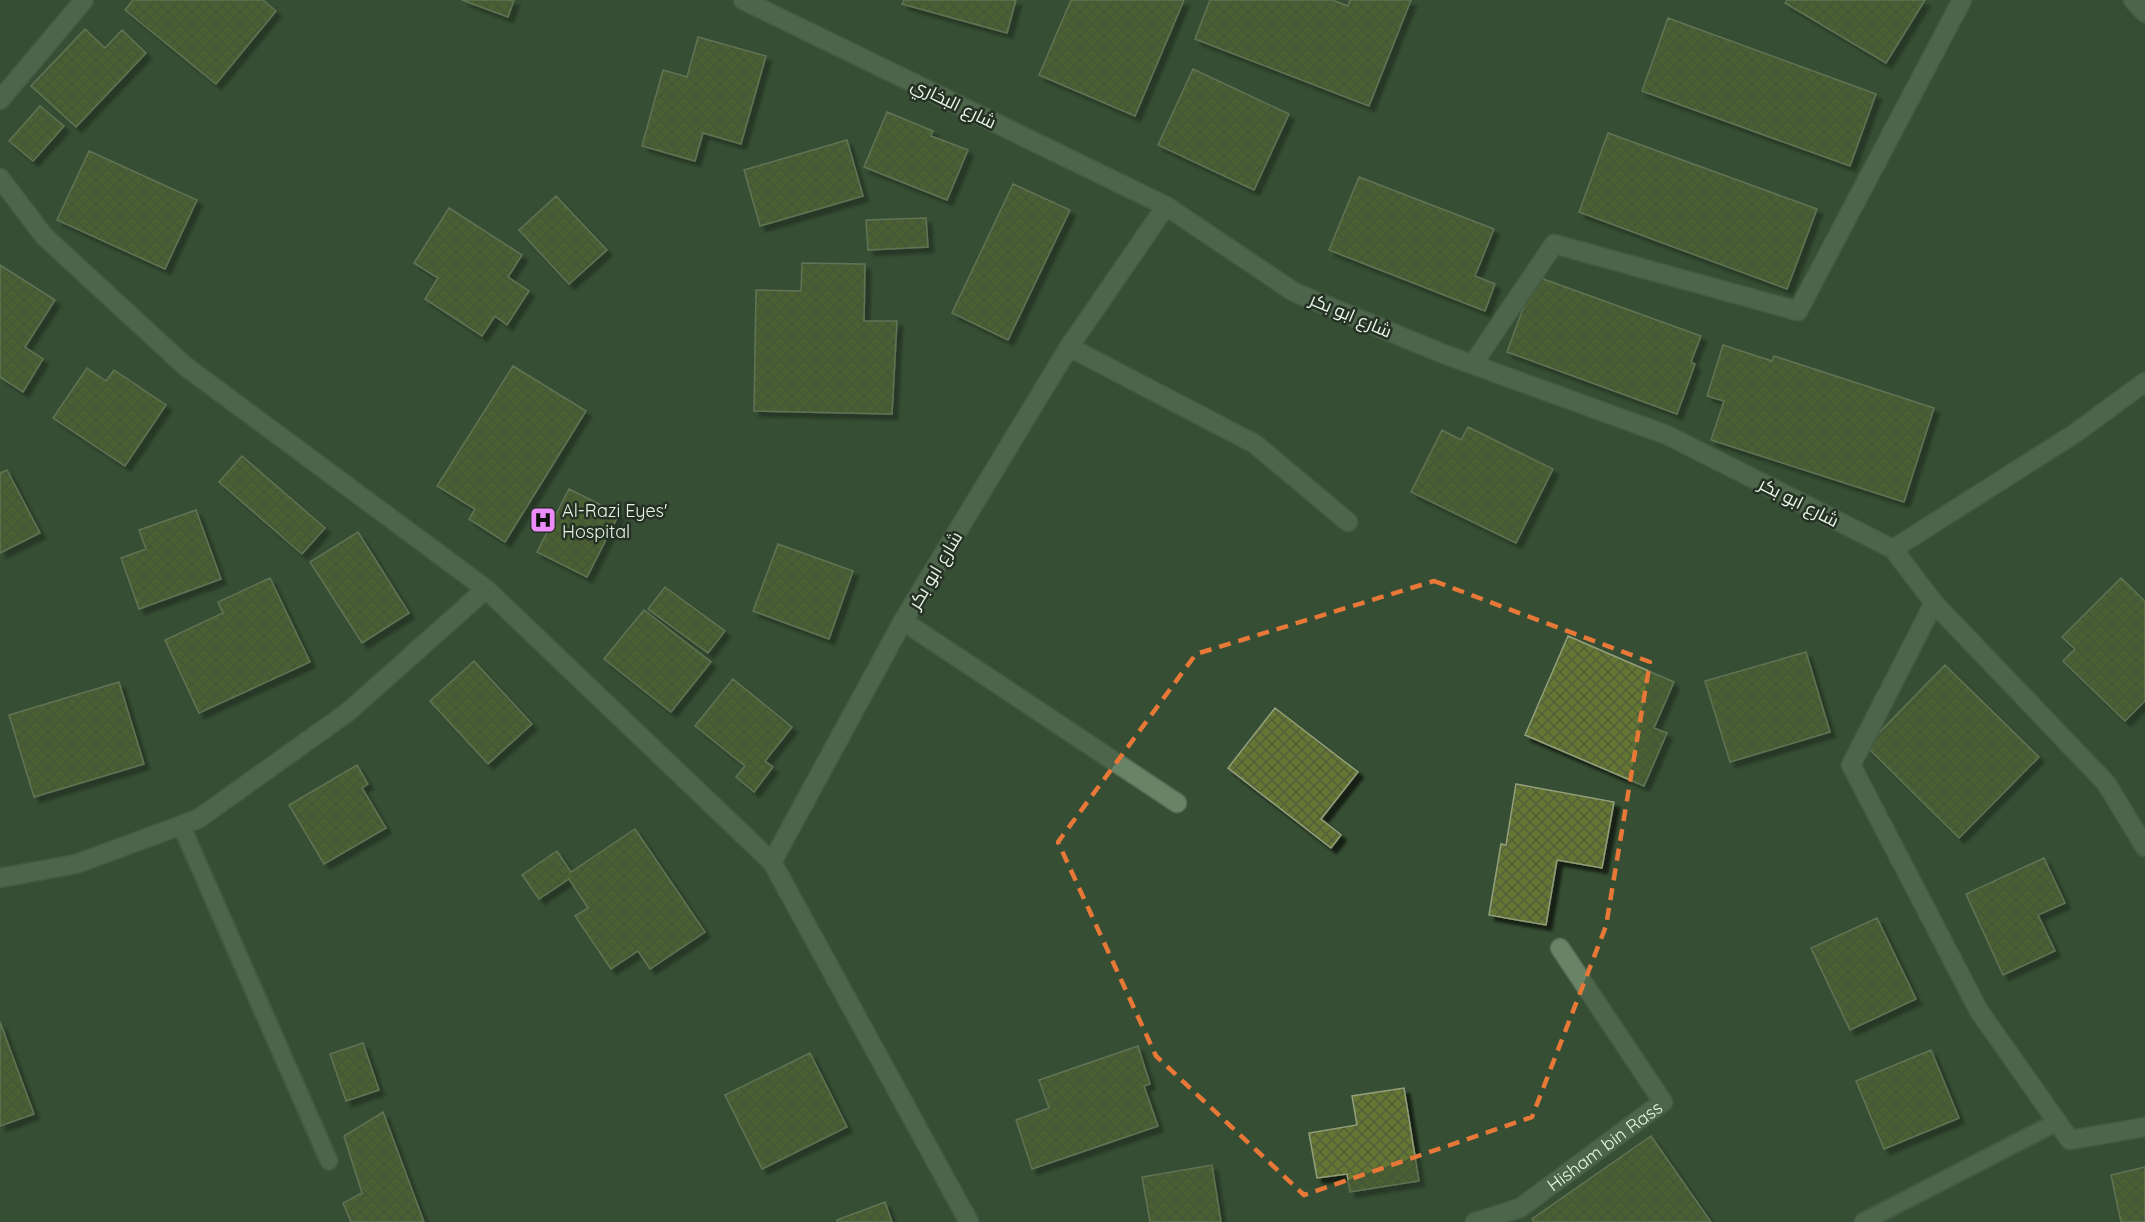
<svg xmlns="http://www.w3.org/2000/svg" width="2145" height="1222" viewBox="0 0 2145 1222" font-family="Quicksand,Cairo,sans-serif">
  <defs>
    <pattern id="building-cross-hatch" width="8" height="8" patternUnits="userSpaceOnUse" patternTransform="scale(1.5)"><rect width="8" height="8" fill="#637632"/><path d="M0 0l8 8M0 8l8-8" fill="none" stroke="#525e3c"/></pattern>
    <filter id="shadow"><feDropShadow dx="5.5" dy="5.5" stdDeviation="1.5" flood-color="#0009"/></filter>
  </defs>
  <rect width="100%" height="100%" fill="#364f34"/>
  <path fill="url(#building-cross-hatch)" stroke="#939f7b" stroke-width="1.5" filter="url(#shadow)" d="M133,0H263L276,11L216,84L125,10Z
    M462,0H514L508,17Z
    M904,0H1016L1007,33L902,4Z
    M1071,0H1184L1135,116L1039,75Z
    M1210,0H1332L1348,6L1350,0H1411L1369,106L1195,39Z
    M1787,0H1925L1886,63L1785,3Z
    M1668,18L1876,94L1850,166L1642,91Z
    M85,29L105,48L122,30L146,53L76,127L31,86Z
    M698,37L766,56L741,144L703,133L695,161L642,146L663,70L687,77Z
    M1193,69L1289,114L1254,190L1158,145Z
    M40,106L64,126L33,161L9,141Z
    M887,112L933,131L931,136L968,150L947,200L864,167Z
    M1608,133L1817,209L1787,289L1579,212Z
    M847,140L863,196L760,226L744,170Z
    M89,151L197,200L165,269L57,220Z
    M1359,177L1494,229L1475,276L1495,284L1485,311L1329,250Z
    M1013,184L1070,210L1008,340L952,313Z
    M556,196L607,250L569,284L519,230Z
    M449,208L522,255L508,277L529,291L507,325L495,316L482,336L425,299L438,278L414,263Z
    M926,218L928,247L868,250L866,220Z
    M802,263L865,264L864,321H897L892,414L754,411L756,290L801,291Z
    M0,265L55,300L25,347L43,359L23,392L0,377Z
    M1535,276L1701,336L1691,362L1695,364L1677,414L1507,352Z
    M1723,345L1772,361L1774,356L1934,408L1904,502L1711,440L1724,401L1707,396Z
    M513,366L586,411L505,542L469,519L475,509L437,486Z
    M87,368L106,381L114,370L166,405L125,466L53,418Z
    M1468,427L1553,469L1516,543L1411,492L1442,430L1461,440Z
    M242,456L325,528L302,554L219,482Z
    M7,470L40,533L0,553V473Z
    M569,489L619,514L587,577L537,552Z
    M196,510L221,579L139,609L121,558L146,549L139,530Z
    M358,532L409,613L362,643L310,562Z
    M778,544L853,571L829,639L753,611Z
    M270,578L310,662L199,713L165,640L223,613L218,602Z
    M2121,578L2145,601V701L2125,721L2063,661L2075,649L2062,637Z
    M665,587L725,631L708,653L648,609Z
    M644,610L711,662L671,712L604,659Z
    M1568,636L1674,682L1654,728L1667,733L1644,786L1525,735Z
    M1806,652L1830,732L1730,762L1705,681Z
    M474,661L532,724L488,764L430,701Z
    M1945,665L2039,757L1959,838L1866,746Z
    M733,679L792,727L765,761L773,767L754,792L736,777L745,766L695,726Z
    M119,682L144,764L34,797L9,715Z
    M1275,708L1358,772L1321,819L1341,835L1331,848L1228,768Z
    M357,765L368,784L362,788L386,828L324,864L289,805Z
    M1516,784L1614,802L1602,868L1557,860L1546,925L1489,915L1501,844L1506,845Z
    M635,829L705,932L650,969L638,951L611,969L575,916L588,908L569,879L539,899L522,875L557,851L571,872Z
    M2044,858L2065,903L2038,915L2055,951L2003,975L1966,894Z
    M1877,918L1916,999L1850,1030L1811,948Z
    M0,1022L34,1114L0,1126Z
    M363,1043L379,1090L346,1101L330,1054Z
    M1138,1046L1150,1084L1144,1086L1158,1126L1032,1169L1016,1120L1049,1108L1039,1080Z
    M1931,1050L1959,1118L1884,1149L1856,1081Z
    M810,1053L847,1127L762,1169L725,1095Z
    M1404,1088L1419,1181L1350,1192L1347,1174L1317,1178L1309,1133L1357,1125L1352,1096Z
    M383,1112L424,1222H351L343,1203L362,1193L344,1136Z
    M1651,1136L1711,1222H1534L1532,1219Z
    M1212,1165L1221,1222H1150L1142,1177Z
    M2145,1167V1222H2121L2111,1175Z
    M885,1202L892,1222H837V1220Z"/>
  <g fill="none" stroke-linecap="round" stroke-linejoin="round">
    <defs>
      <path id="lane" d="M181,825L329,1161
        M1863,1222L2057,1122"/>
      <g id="street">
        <path d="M743,0L1166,206"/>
        <path d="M2133,0L2145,13"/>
        <path d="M0,100L84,0"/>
        <path d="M0,178L44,236L185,366L486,589"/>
        <path d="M1069,347L1255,444L1348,522"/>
        <path d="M1473,364L1554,244L1798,311L1962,0"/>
        <path d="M1893,549L2074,434L2145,382"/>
        <path d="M1934,603L1851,765L1979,1011L2070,1140L2145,1127"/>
        <path d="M903,621L1177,803"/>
        <path d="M772,862L903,621L1069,347L1166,206L1294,292L1441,353L1667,435L1893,549L1934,603L2106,783L2145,847"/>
        <path d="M0,878L76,864L198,819L348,712L486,589L772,862L969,1222"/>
        <path id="s1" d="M1475,1222L1520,1208L1663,1102L1560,948"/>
      </g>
    </defs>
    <use href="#lane" stroke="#556a54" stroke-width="20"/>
    <use href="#street" stroke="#556a54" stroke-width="21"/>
    <use href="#lane" stroke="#688366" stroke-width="16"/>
    <use href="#street" stroke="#688366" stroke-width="18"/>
  </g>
  <path d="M0 0H2145V1222H0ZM1434,581L1650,662L1606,926L1532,1117L1304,1195L1156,1056L1058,842L1196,654Z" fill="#364f34" fill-opacity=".55" fill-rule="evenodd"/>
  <path fill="none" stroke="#e87837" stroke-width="4.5" stroke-dasharray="12 8" stroke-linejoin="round" d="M1434,581L1650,662L1606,926L1532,1117L1304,1195L1156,1056L1058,842L1196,654Z"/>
  <defs>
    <symbol id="hospital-square" viewBox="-11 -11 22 22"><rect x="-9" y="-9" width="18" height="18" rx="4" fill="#ed8cf9" stroke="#253124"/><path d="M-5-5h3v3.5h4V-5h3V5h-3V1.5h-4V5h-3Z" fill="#111"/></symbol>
  </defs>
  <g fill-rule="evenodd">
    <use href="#hospital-square" x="528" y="505" width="30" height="30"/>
  </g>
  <g text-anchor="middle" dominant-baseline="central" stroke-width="5" stroke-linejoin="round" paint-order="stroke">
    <g font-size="18" fill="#e6f5e5" stroke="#253124">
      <text transform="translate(954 103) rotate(26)">شارع البخاري</text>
      <text transform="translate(1351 315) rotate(23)">شارع ابو بكر</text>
      <text transform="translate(1799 502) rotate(27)">شارع ابو بكر</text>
      <text transform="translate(935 570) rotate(-59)">شارع ابو بكر</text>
      <text stroke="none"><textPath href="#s1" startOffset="152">Hisham bin Rass</textPath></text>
    </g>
    <g font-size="18" fill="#e6f5e5" stroke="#253124" text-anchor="start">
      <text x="562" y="510">Al-Razi Eyes'<tspan x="562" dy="21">Hospital</tspan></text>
    </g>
  </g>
</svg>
